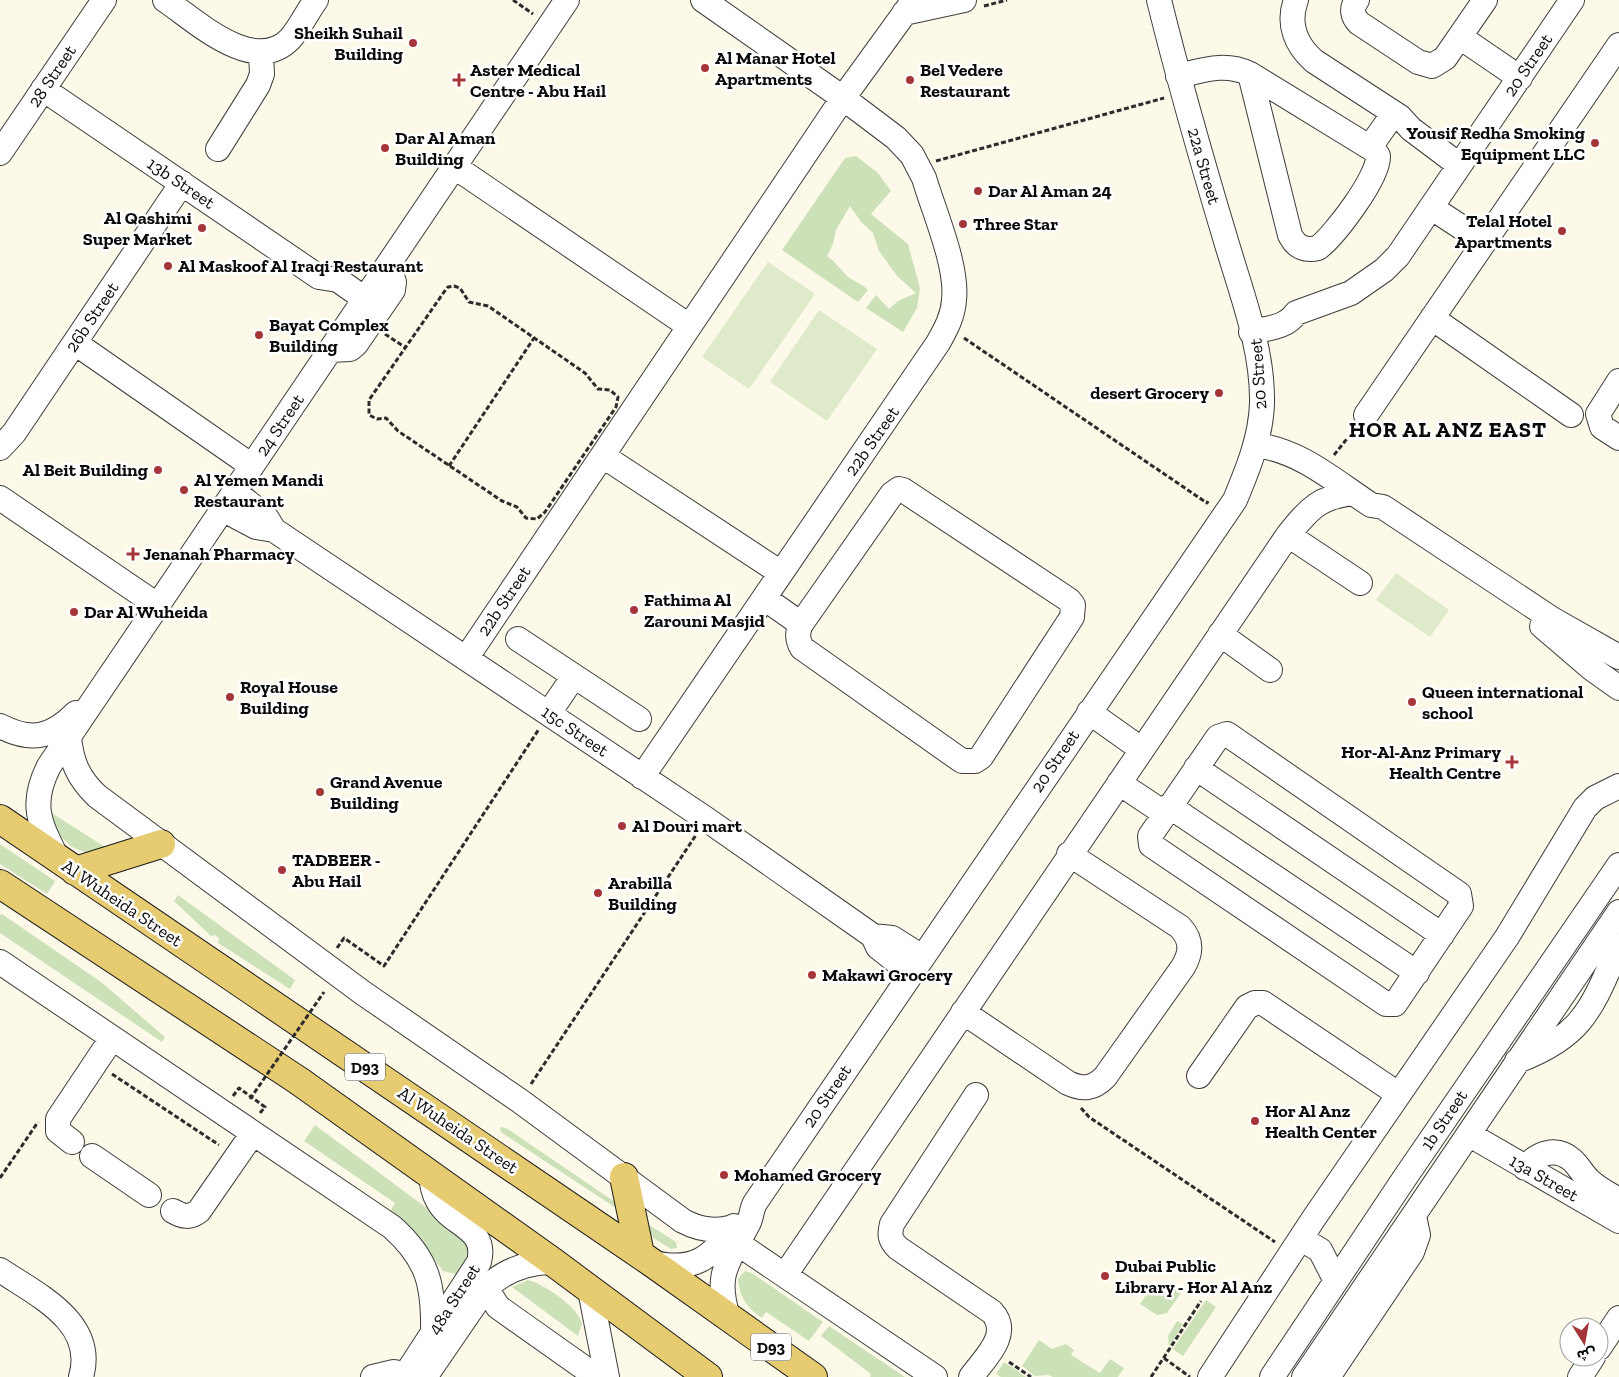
<svg xmlns="http://www.w3.org/2000/svg" width="1619" height="1377" viewBox="0 0 1619 1377" font-family="'Zilla Slab','Noto Sans Arabic',serif">
  <rect width="100%" height="100%" fill="#fcf9e9"/>
  <path fill="#cde1b8" d="M856,156L878,173L891,191L871,214L908,244L920,288L917,308L903,332L866,308L876,295L889,309L898,301L916,293L897,276L879,251L873,233L861,222L850,206L836,230L833,244L827,256C835,262 839,267 845,274C850,280 861,283 868,290L858,302L782,250L845,158Z
    M50,812L113,852L92,855L72,847L54,831Z
    M0,844L55,881L47,894L0,864Z
    M178,895L295,980L290,989L218,943L219,938L215,935L211,936L174,901Z
    M2,914L101,982L165,1037L162,1042L0,933V915Z
    M315,1125L467,1238L474,1245L459,1275L443,1271L422,1243L388,1215L395,1203L304,1141Z
    M500,1127L506,1128L618,1204L619,1210L501,1132Z
    M646,1223L676,1242L677,1248L671,1249L647,1234Z
    M745,1271L752,1273L823,1322L809,1341L766,1312L762,1318C747,1308 739,1297 738,1279Z
    M528,1280C544,1284 578,1307 582,1323L578,1336L512,1287Z
    M1168,1285L1181,1293L1167,1313L1157,1315L1140,1304L1152,1287Z
    M1206,1300L1216,1307L1183,1356L1173,1349Z
    M1177,1321L1183,1324L1169,1347L1168,1336Z
    M829,1326L905,1377H870L871,1374L821,1336Z
    M1039,1340L1052,1349L1066,1344L1074,1350L1071,1355L1100,1373L1110,1359L1124,1368L1118,1377H1053L1048,1375L1035,1376L1022,1366Z
    M1004,1362L1026,1377H1001L996,1374Z"/>
  <path fill="#deeac9" d="M768,262L815,294L749,389L702,357Z
    M819,310L877,349L827,421L770,382Z
    M1396,573L1449,610L1430,637L1376,600Z"/>
  <g fill="none" stroke-linecap="round" stroke-linejoin="round">
    <defs>
      <path id="minor" d="M165,0C196,21 254,76 290,39C300,28 307,12 316,0
        M1296,0C1287,24 1296,45 1314,61L1400,117L1411,129L1459,165
        M1357,0C1351,8 1352,16 1359,23L1418,62L1432,66L1445,58L1485,0
        M904,13L964,0
        M1460,37L1520,78
        M1178,76C1204,70 1225,62 1250,74L1374,150L1378,156C1379,177 1335,235 1318,248C1304,251 1296,247 1290,235L1250,74
        M43,89L319,277L338,280L365,299
        M1370,147L1394,113
        M218,149L258,85L262,74L261,52
        M0,153L104,0
        M455,167L689,326
        M1432,208L1484,242
        M1432,318L1571,415
        M1251,332C1268,328 1286,328 1296,313L1351,293L1384,270L1398,256L1572,0
        M75,343L252,466
        M330,350L350,349L356,344L393,290L394,282L388,265
        M1619,381L1598,414L1602,427L1619,438
        M1366,415L1619,45
        M1256,445C1301,451 1333,480 1371,505L1383,507L1552,619L1619,657
        M0,448L14,433L182,183
        M603,456L781,573
        M899,489L903,490L1069,600L1073,605L1072,617L981,757L975,761H962L802,648C797,639 797,633 801,624L892,494Z
        M234,491L266,517L274,530L706,819L873,936L878,947L911,973
        M0,498L157,605
        M222,509L256,527L274,530
        M1288,535L1360,583
        M764,598L801,624
        M1542,626L1591,668L1619,688
        M1220,634L1270,670
        M518,639L639,719
        M467,657L843,98L914,0
        M1089,712L1141,749
        M549,713L574,676
        M0,726C31,742 51,738 76,713
        M1227,734L1459,894L1461,906L1395,1004H1386L1151,845L1150,836L1218,737Z
        M69,736C71,761 78,778 97,796L363,993L520,1101L683,1221C700,1230 715,1232 733,1227
        M1196,768L1442,935
        M642,777L938,343C946,329 953,316 954,300C958,266 934,212 924,178L912,155L896,138L843,98L703,0
        M1119,783L1164,813
        M1169,806L1417,973
        M58,860C40,824 29,805 49,766L567,0
        M873,936L892,938L922,957
        M0,962L392,1227C428,1259 434,1285 433,1333
        M963,1012L1068,1083C1083,1090 1093,1089 1105,1077L1183,967C1192,952 1192,940 1180,927L1069,854
        M1517,1061C1584,1036 1592,1007 1619,946
        M1199,1076L1247,1007L1255,1003H1263L1398,1094
        M1470,1135L1619,1221
        M72,1142L58,1131V1119L112,1038
        M92,1156L149,1195
        M1525,1168C1537,1153 1556,1146 1572,1160C1579,1166 1583,1175 1590,1181C1598,1189 1609,1194 1619,1200
        M173,1211C183,1217 190,1218 199,1211L253,1133
        M1301,1239L1320,1250L1336,1281
        M737,1243L935,1377
        M651,1262C691,1273 712,1259 734,1226
        M0,1270C37,1295 97,1322 81,1377
        M785,1275L1288,535C1309,509 1319,497 1353,493
        M486,1288L498,1307L597,1377
        M590,1290L607,1377
        M728,1317C714,1272 729,1262 748,1224C752,1217 751,1210 755,1203L1235,500C1248,469 1261,437 1262,403C1263,348 1241,292 1226,241C1202,161 1179,81 1159,0
        M1599,1348L1619,1318
        M373,1377L394,1372L406,1374
        M404,1377L479,1262C488,1227 451,1226 438,1201C433,1193 432,1184 431,1174
        M425,1377L486,1288C505,1270 527,1262 553,1262
        M971,1377C985,1358 1012,1334 992,1312L898,1248C890,1240 889,1235 892,1224L976,1095
        M1210,1377L1314,1218L1507,937L1585,808L1595,798L1619,786
        M1272,1377L1404,1179L1619,865
        M1304,1377L1619,912
        M1328,1377L1412,1252L1418,1235L1414,1216
        M1580,1377L1593,1357"/>
      <path id="major" d="M0,819L651,1262L813,1377
        M75,871L161,844
        M0,884L299,1081L553,1262L708,1377
        M624,1177L640,1254"/>
    </defs>
    <use href="#minor" stroke="#3d3d3d" stroke-width="26"/>
    <use href="#major" stroke="#1b1b1b" stroke-width="30"/>
    <path stroke="#2c2c2c" stroke-width="3" stroke-dasharray="5 2.5" stroke-linecap="butt" d="M513,0L533,14
      M984,6L1007,0
      M936,161L1164,98
      M454,286L460,288L469,302L488,306L585,373L598,389L610,390L618,397L616,407L545,512L537,519L526,518L517,507L502,501L398,431L386,418L377,419L369,415V400L444,292L448,287Z
      M385,334L406,348
      M964,338L1207,503L1208,501
      M1334,455L1354,430
      M449,466L534,338
      M337,948L344,938L384,966L539,729
      M112,1074L219,1145
      M531,1084L696,835
      M233,1096L239,1088L265,1107L260,1113
      M1081,1108L1089,1117L1275,1242
      M0,1178L38,1122
      M1164,1358L1190,1377
      M1009,1362L1031,1377
      M1151,1377L1201,1301"/>
    <use href="#minor" stroke="#fff" stroke-width="24"/>
    <use href="#major" stroke="#e6cb70" stroke-width="28"/>
    <path stroke="#2c2c2c" stroke-width="3" stroke-dasharray="5 2.5" stroke-linecap="butt" d="M250,1099L324,992"/>
  </g>
  <g fill="#a63539" stroke="#fff" stroke-width="2">
    <circle cx="413" cy="43" r="5"/>
    <circle cx="705" cy="68" r="5"/>
    <path d="M456.5 72.5h5v5h5v5h-5v5h-5v-5h-5v-5h5z"/>
    <circle cx="910" cy="80" r="5"/>
    <circle cx="1595" cy="143" r="5"/>
    <circle cx="385" cy="148" r="5"/>
    <circle cx="978" cy="191" r="5"/>
    <circle cx="963" cy="224" r="5"/>
    <circle cx="202" cy="228" r="5"/>
    <circle cx="1562" cy="231" r="5"/>
    <circle cx="168" cy="266" r="5"/>
    <circle cx="259" cy="335" r="5"/>
    <circle cx="1219" cy="393" r="5"/>
    <circle cx="158" cy="470" r="5"/>
    <circle cx="184" cy="490" r="5"/>
    <path d="M130.5 546.5h5v5h5v5h-5v5h-5v-5h-5v-5h5z"/>
    <circle cx="634" cy="610" r="5"/>
    <circle cx="74" cy="612" r="5"/>
    <circle cx="230" cy="697" r="5"/>
    <circle cx="1412" cy="702" r="5"/>
    <path d="M1509.5 754.5h5v5h5v5h-5v5h-5v-5h-5v-5h5z"/>
    <circle cx="320" cy="792" r="5"/>
    <circle cx="622" cy="826" r="5"/>
    <circle cx="282" cy="870" r="5"/>
    <circle cx="598" cy="893" r="5"/>
    <circle cx="812" cy="975" r="5"/>
    <circle cx="1255" cy="1121" r="5"/>
    <circle cx="724" cy="1175" r="5"/>
    <circle cx="1105" cy="1276" r="5"/>
  </g>
  <g text-anchor="middle" dominant-baseline="central" stroke-width="5" stroke-linejoin="round" paint-order="stroke">
    <g fill="#fff" stroke="#545454" stroke-width="1">
      <rect x="345" y="1053.5" width="40" height="27" rx="4"/>
      <rect x="751" y="1333.5" width="40" height="27" rx="4"/>
    </g>
    <g font-size="16" font-weight="bold" fill="#0a0a0a">
      <text x="365" y="1067">D93</text>
      <text x="771" y="1347">D93</text>
    </g>
    <g font-size="18" font-weight="bold" fill="#0a0a0a" stroke="#fff" text-anchor="start">
      <text x="403" y="33" text-anchor="end">Sheikh Suhail<tspan x="403" dy="21">Building</tspan></text>
      <text x="715" y="58">Al Manar Hotel<tspan x="715" dy="21">Apartments</tspan></text>
      <text x="470" y="70">Aster Medical<tspan x="470" dy="21">Centre - Abu Hail</tspan></text>
      <text x="920" y="70">Bel Vedere<tspan x="920" dy="21">Restaurant</tspan></text>
      <text x="1585" y="133" text-anchor="end">Yousif Redha Smoking<tspan x="1585" dy="21">Equipment LLC</tspan></text>
      <text x="395" y="138">Dar Al Aman<tspan x="395" dy="21">Building</tspan></text>
      <text x="988" y="191">Dar Al Aman 24</text>
      <text x="192" y="218" text-anchor="end">Al Qashimi<tspan x="192" dy="21">Super Market</tspan></text>
      <text x="1552" y="221" text-anchor="end">Telal Hotel<tspan x="1552" dy="21">Apartments</tspan></text>
      <text x="973" y="224">Three Star</text>
      <text x="178" y="266">Al Maskoof Al Iraqi Restaurant</text>
      <text x="269" y="325">Bayat Complex<tspan x="269" dy="21">Building</tspan></text>
      <text x="1209" y="393" text-anchor="end">desert Grocery</text>
      <text x="148" y="470" text-anchor="end">Al Beit Building</text>
      <text x="194" y="480">Al Yemen Mandi<tspan x="194" dy="21">Restaurant</tspan></text>
      <text x="143" y="554">Jenanah Pharmacy</text>
      <text x="644" y="600">Fathima Al<tspan x="644" dy="21">Zarouni Masjid</tspan></text>
      <text x="84" y="612">Dar Al Wuheida</text>
      <text x="240" y="687">Royal House<tspan x="240" dy="21">Building</tspan></text>
      <text x="1422" y="692">Queen international<tspan x="1422" dy="21">school</tspan></text>
      <text x="1501" y="752" text-anchor="end">Hor-Al-Anz Primary<tspan x="1501" dy="21">Health Centre</tspan></text>
      <text x="330" y="782">Grand Avenue<tspan x="330" dy="21">Building</tspan></text>
      <text x="632" y="826">Al Douri mart</text>
      <text x="292" y="860">TADBEER -<tspan x="292" dy="21">Abu Hail</tspan></text>
      <text x="608" y="883">Arabilla<tspan x="608" dy="21">Building</tspan></text>
      <text x="822" y="975">Makawi Grocery</text>
      <text x="1265" y="1111">Hor Al Anz<tspan x="1265" dy="21">Health Center</tspan></text>
      <text x="734" y="1175">Mohamed Grocery</text>
      <text x="1115" y="1266">Dubai Public<tspan x="1115" dy="21">Library - Hor Al Anz</tspan></text>
    </g>
    <g font-size="18" fill="#0a0a0a" stroke="#fff">
      <text transform="translate(1528 65) rotate(-56)">20 Street</text>
      <text transform="translate(52 76) rotate(-56)">28 Street</text>
      <text transform="translate(1204 166) rotate(74)">22a Street</text>
      <text transform="translate(181 183) rotate(34)">13b Street</text>
      <text transform="translate(92 317) rotate(-56)">26b Street</text>
      <text transform="translate(1258 374) rotate(-94)">20 Street</text>
      <text transform="translate(280 425) rotate(-56)">24 Street</text>
      <text transform="translate(872 441) rotate(-55)">22b Street</text>
      <text transform="translate(504 601) rotate(-56)">22b Street</text>
      <text transform="translate(575 731) rotate(34)">15c Street</text>
      <text transform="translate(1055 761) rotate(-56)">20 Street</text>
      <text transform="translate(122 903) rotate(34)">Al Wuheida Street</text>
      <text transform="translate(827 1096) rotate(-56)">20 Street</text>
      <text transform="translate(1444 1120) rotate(-56)">1b Street</text>
      <text transform="translate(458 1130) rotate(34)">Al Wuheida Street</text>
      <text transform="translate(1544 1178) rotate(30)">13a Street</text>
      <text transform="translate(454 1299) rotate(-57)">48a Street</text>
    </g>
    <g font-size="22" font-weight="bold" letter-spacing="1" fill="#0a0a0a" stroke="#fff">
      <text x="1448" y="429">HOR AL ANZ EAST</text>
    </g>
  </g>
  <g transform="translate(1584 1342) rotate(169)"><circle r="24" fill="#ffffff" stroke="#9d9d9d"/>
  <path d="M0-4L9 19L0 12L-9 19Z" fill="#a63539"/>
  <text y="-8" font-size="14" font-weight="bold" text-anchor="middle" fill="#0a0a0a">ش</text>
  </g>
</svg>
